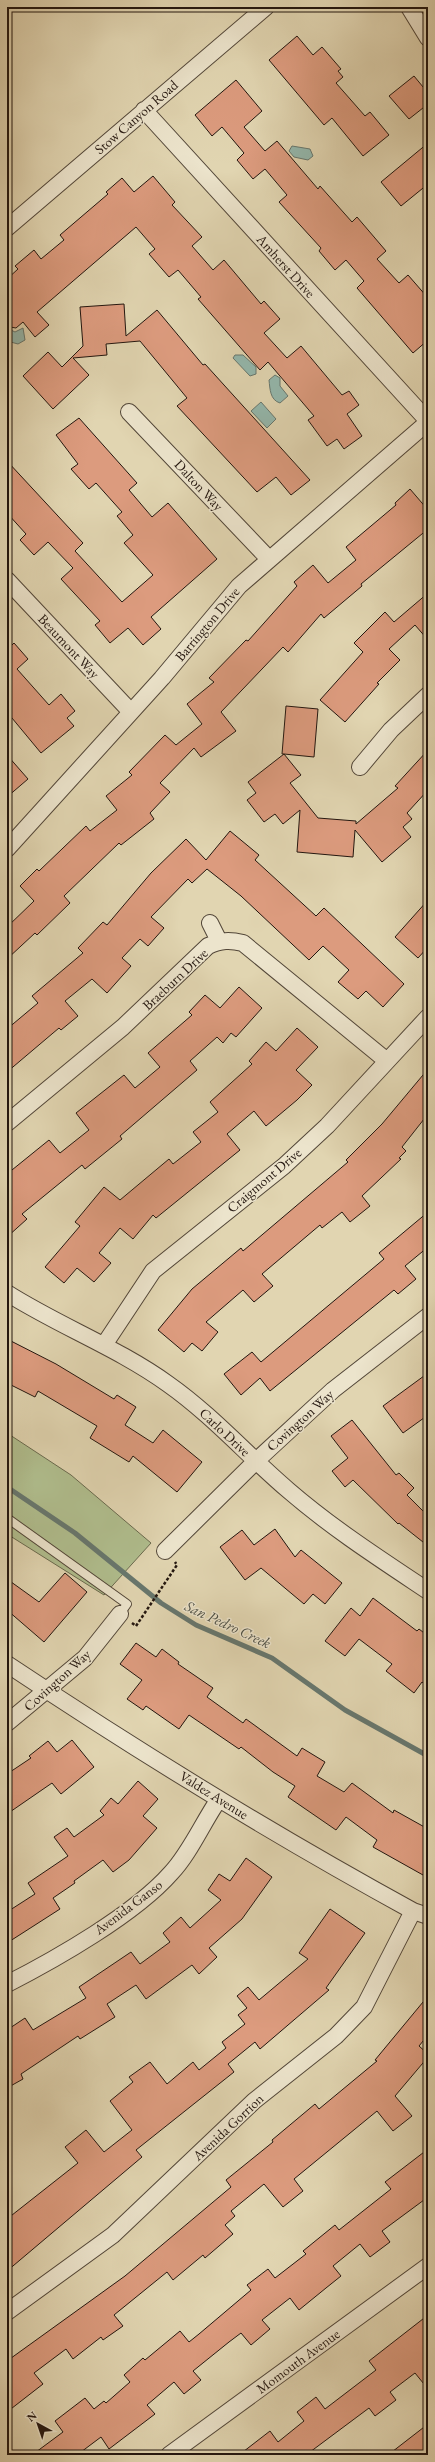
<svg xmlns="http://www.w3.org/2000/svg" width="435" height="2462" viewBox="0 0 435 2462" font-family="'EB Garamond',serif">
  <rect width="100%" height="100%" fill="#e1d5b1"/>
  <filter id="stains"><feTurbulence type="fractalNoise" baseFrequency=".005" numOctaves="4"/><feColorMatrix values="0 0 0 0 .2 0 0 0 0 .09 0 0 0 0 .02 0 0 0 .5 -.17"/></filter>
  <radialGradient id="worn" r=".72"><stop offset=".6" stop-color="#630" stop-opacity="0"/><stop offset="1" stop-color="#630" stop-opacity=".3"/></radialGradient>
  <path fill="#b0be8e" stroke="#6a6a4e" d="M7,1433L71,1475L151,1543L104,1595L7,1534Z"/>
  <path fill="#94b8ad" stroke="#67776e" d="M292,146L310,149L313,156L308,160L294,157L289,151Z
    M7,328L15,332L23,328L25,340L18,344L7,341Z
    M235,355H243L256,367V374L250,376L233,358Z
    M275,375L280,378V386L288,396L280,403C270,400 270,389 269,380Z
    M261,402L276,419L267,428L251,411Z"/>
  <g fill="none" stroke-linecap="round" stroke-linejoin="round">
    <path stroke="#67776e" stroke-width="5" d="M7,1487L75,1533L161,1603L196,1625L272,1658L345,1710L428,1756"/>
  </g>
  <path fill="#dc9b7e" stroke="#23160f" d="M297,36L313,55L322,47L341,69L338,71L343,77L336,83L365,116L370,112L389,135L363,156L332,118L324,125L269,60Z
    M414,76L428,93V104L409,119L389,96Z
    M236,80L262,111L244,127L265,151L277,141L318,189L320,186L352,222L357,217L386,251L377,259L399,283L408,275L428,298V340L413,353L357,288L364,281L346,260L335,270L319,251L321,248L279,202L287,195L265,169L253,179L237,160L244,153L222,127L212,136L195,115Z
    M428,143V184L401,206L381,182Z
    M153,176L175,202L172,205L202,237L192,246L213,270L224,260L261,304L264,301L280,319L264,333L287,358L301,346L342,395L349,391L359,405L347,414L362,436L344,449L337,439L327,446L308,420L314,416L268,362L260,370L198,299L201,297L178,270L169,277L149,254L155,249L136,227L37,312L49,325L35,337L23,322L16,328L10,327L7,323V279L18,269L15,266L34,250L41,259L64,240L60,235L108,194L106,192L122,178L134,192Z
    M124,304L126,336L157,310L203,365L205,364L310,480L291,495L276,477L257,492L177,406L187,398L140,341L106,344L107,355L73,358L89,375L53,409L23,376L48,352L62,367L83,346L80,307Z
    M79,418L137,483L129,490L152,517L168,503L217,559L151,617L161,629L143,645L128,628L110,643L95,625L100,621L61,579L73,568L48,542L34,555L20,540L26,534L7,513V461L83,543L75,551L122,602L153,575L124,543L133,535L117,516L122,512L96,483L89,489L71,469L78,464L56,435Z
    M410,489L428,510V529L361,584L362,586L324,618L321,614L288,652L283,647L221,712L236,731L201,757L194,748L160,783L170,792L150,813L154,819L121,845L119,843L64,896L70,903L37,935L35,933L7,959V927L34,901L20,886L37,869L39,871L86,826L90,831L117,810L106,796L132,775L129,772L165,735L176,745L202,724L187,704L214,682L209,678L246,640L248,641L297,586L294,582L313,565L328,583L356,560L346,547L396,505L395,503Z
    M428,593V640L415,625L389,649L400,660L377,683L379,684L345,722L320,700L363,652L354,643L385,612L394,622Z
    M14,643L28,659L17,669L49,705L61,694L75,711L67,718L74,726L41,753L7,712V650Z
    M286,706L318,709L314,757L284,754L301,775L290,783L318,818L356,821V824L398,788L395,786L428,750V790L407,813L412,819L403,827L411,837L382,862L355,830L353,857L297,852L300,810L283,824L275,814L264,822L247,800L256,793L248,782L284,754H282Z
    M7,755L28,779L7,797Z
    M230,831L259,855L255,860L316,916L324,908L404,984L383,1007L366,991L358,999L338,982L349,970L323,946L309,960L241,896L207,869L192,883L188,879L151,917L164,928L148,946L140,939L122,958L131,966L107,993L92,979L65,1001L78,1016L61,1030L59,1028L7,1072V1029L38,1003L32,996L83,953L78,948L103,922L107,925L151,873L186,839L206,860Z
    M428,900V947L418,958L395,937Z
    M239,987L262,1008L236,1037L231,1033L223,1043L217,1037L190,1061L197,1070L120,1136L122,1139L85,1169L82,1165L22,1214L27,1219L7,1237V1174L49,1140L60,1153L89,1130L76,1113L124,1075L135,1088L160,1067L148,1053L192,1015L189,1012L205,995L220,1008Z
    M297,1028L318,1047L296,1070L312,1085L297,1100L266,1126L254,1111L227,1134L240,1150L156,1218L153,1215L133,1239L120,1228L99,1253L111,1263L94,1282L77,1268L64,1283L45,1267L80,1226L75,1222L104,1187L120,1200L169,1159L173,1164L201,1142L193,1132L218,1112L210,1102L252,1064L249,1061L266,1042L276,1051Z
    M428,1069V1114L402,1147L406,1151L399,1158L401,1159L362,1196L370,1206L350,1222L342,1212L322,1228L320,1225L262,1274L273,1286L254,1302L243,1290L206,1322L218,1332L202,1351L192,1343L184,1352L158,1330L192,1289L241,1248L243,1251L348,1162L346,1160L382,1124Z
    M428,1212V1247L405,1266L416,1279L398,1294L394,1290L270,1391L260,1378L241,1395L224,1374L252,1352L261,1362L384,1259L379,1253Z
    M7,1339L56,1364L114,1399L117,1395L136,1407L125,1425L153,1443L163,1430L202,1462L177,1492L133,1456L129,1462L90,1438L97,1426L38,1391L35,1397L7,1383Z
    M428,1373V1415L403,1433L383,1406Z
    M352,1420L396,1475L399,1473L414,1488L407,1495L428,1516V1546L399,1523L398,1524L353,1480L345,1487L332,1471L348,1458L331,1436Z
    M275,1529L295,1557L301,1550L342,1583L325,1604L313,1594L304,1604L261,1568L245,1580L220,1547L242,1530L254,1545Z
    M65,1573L87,1592L44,1642L7,1610V1579L39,1602Z
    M373,1598L417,1631L419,1629L428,1636V1687L422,1682L414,1693L386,1671L392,1664L359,1639L345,1656L325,1641L351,1608L360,1616Z
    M136,1643L156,1657L162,1649L179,1662L178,1664L213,1688L207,1697L243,1723L246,1719L297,1756L302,1748L325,1762L317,1776L344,1792L352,1783L393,1813L394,1810L428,1829V1866L423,1875L373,1847L377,1840L346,1817L336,1830L288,1797L295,1786L273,1772L241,1747L239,1749L189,1715L179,1729L146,1706L143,1710L127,1699L142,1680L120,1664Z
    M72,1740L94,1767L61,1794L52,1783L7,1814V1774L31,1758L29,1756L48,1741L57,1752Z
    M138,1781L158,1799L143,1816L157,1828L129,1860L113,1872L103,1860L74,1881L75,1883L53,1898L60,1909L7,1943V1912L35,1894L28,1883L68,1856L54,1837L67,1828L74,1837L104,1815L100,1811L111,1798L118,1804Z
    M246,1858L272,1877L242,1919L209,1948L217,1957L199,1974L192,1965L146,1999L136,1985L107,2004L115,2017L80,2039L78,2036L21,2074L23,2079L7,2088V2030L25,2018L33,2030L86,1998L79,1987L131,1952L140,1964L170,1942L163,1933L181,1917L190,1928L221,1900L208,1890L219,1874L230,1881Z
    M330,1909L365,1933L326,1988L329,1990L260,2049L255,2042L228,2064L234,2072L136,2150L142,2157L7,2271V2219L78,2163L65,2147L86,2130L104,2152L132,2130L110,2101L133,2082L129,2077L150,2062L167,2084L193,2062L199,2070L226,2048L222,2042L245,2024L238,2015L247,2008L237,1996L248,1987L259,2000L308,1959L299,1953Z
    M428,1996V2035L419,2046L428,2054V2057L395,2096L412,2116L393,2131L377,2111L294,2179L303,2191L283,2207L264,2184L231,2211L235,2216L225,2225L233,2234L205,2258L203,2255L173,2280L167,2272L114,2315L123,2326L103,2340L101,2337L73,2359L66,2349L34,2373L43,2384L7,2412V2361L125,2276L231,2187L226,2180L273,2142L272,2140L315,2104L319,2109L377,2061L375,2060Z
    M428,2149V2197L382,2231L390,2242L370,2257L360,2244L333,2266L341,2276L326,2288L299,2310L290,2298L262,2320L270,2329L251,2345L241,2333L229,2342L193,2371L201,2380L184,2394L174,2382L147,2405L155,2414L109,2449L101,2437L77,2455H32L63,2432L55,2421L85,2398L94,2409L104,2401L106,2403L130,2382L124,2375L143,2358L145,2360L180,2331L189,2342L199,2334L251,2290L247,2285L268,2269L275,2278L306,2254L303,2251L335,2225L339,2230L391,2189L385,2182Z
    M428,2315V2389L415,2373L390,2392L396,2400L375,2416L369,2408L306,2455H239L270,2431L278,2442L304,2421L297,2412L316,2397L325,2409L376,2370L369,2361Z
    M428,2424V2455H388Z"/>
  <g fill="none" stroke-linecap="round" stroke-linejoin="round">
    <defs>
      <path id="lane" d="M7,1518L127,1604L120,1614"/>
      <path id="street" d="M409,7L428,38
        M144,110L428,421
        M7,228L266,7
        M129,412L268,558
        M7,580L131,712
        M360,767L391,730L428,695
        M7,849L162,678L239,586L428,422
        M210,923L219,941
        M7,1123L123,1027L208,946C221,940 230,940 243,943L387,1061
        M7,1293C59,1326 118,1348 168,1384C212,1415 247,1455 288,1490C332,1528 380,1559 428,1591
        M104,1345L153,1271L284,1166L327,1126L428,1017
        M165,1551L256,1461L333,1390L428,1316
        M7,1664C139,1752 274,1835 413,1911L428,1916
        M7,1723L85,1658L120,1614
        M7,1984C56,1959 135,1914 171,1873C190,1853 203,1822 219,1799
        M7,2312L113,2235L254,2101L336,2036L364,2007L413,1911
        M169,2455L428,2266"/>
    </defs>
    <use href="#lane" stroke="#524638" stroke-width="10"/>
    <use href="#street" stroke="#524638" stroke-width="18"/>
    <path stroke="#23160f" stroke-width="2.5" stroke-dasharray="3 2" stroke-linecap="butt" d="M132,1623L136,1626L177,1565L175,1562"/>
    <use href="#lane" stroke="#ece4cc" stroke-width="8"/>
    <use href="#street" stroke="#ece4cc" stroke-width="16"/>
  </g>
  <g text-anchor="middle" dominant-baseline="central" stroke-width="3" stroke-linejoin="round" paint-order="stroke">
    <g font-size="14" fill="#23160f" stroke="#ece4cc">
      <text transform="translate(136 117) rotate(-41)">Stow Canyon Road</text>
      <text transform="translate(286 266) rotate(48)">Amherst Drive</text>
      <text transform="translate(199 485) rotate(47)">Dalton Way</text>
      <text transform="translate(207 624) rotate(-50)">Barrington Drive</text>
      <text transform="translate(69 646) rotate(47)">Beaumont Way</text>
      <text transform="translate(175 979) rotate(-43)">Braeburn Drive</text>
      <text transform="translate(264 1180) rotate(-40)">Craigmont Drive</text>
      <text transform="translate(300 1420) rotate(-42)">Covington Way</text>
      <text transform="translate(225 1432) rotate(43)">Carlo Drive</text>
      <text transform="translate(57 1680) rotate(-42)">Covington Way</text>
      <text transform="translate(214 1795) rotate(32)">Valdez Avenue</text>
      <text transform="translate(128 1907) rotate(-37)">Avenida Ganso</text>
      <text transform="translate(228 2127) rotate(-43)">Avenida Gorrion</text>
      <text transform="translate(298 2361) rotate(-36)">Momouth Avenue</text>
    </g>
    <g font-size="15" font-style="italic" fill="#4b4f46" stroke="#ece4cc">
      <text transform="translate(228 1624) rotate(25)">San Pedro Creek</text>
    </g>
  </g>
  <rect width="435" height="2462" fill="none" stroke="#e1d5b1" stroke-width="24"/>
  <rect x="8" y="8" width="419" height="2446" fill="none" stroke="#23160f" stroke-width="2"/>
  <rect x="12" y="12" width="411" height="2438" fill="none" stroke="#23160f"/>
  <g transform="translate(38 2424) rotate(320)" stroke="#ece4cc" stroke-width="3" paint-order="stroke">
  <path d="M0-3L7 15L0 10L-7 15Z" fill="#23160f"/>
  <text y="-6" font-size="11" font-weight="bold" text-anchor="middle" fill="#23160f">N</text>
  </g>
  <rect width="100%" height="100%" filter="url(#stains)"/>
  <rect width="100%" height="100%" fill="url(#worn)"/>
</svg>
